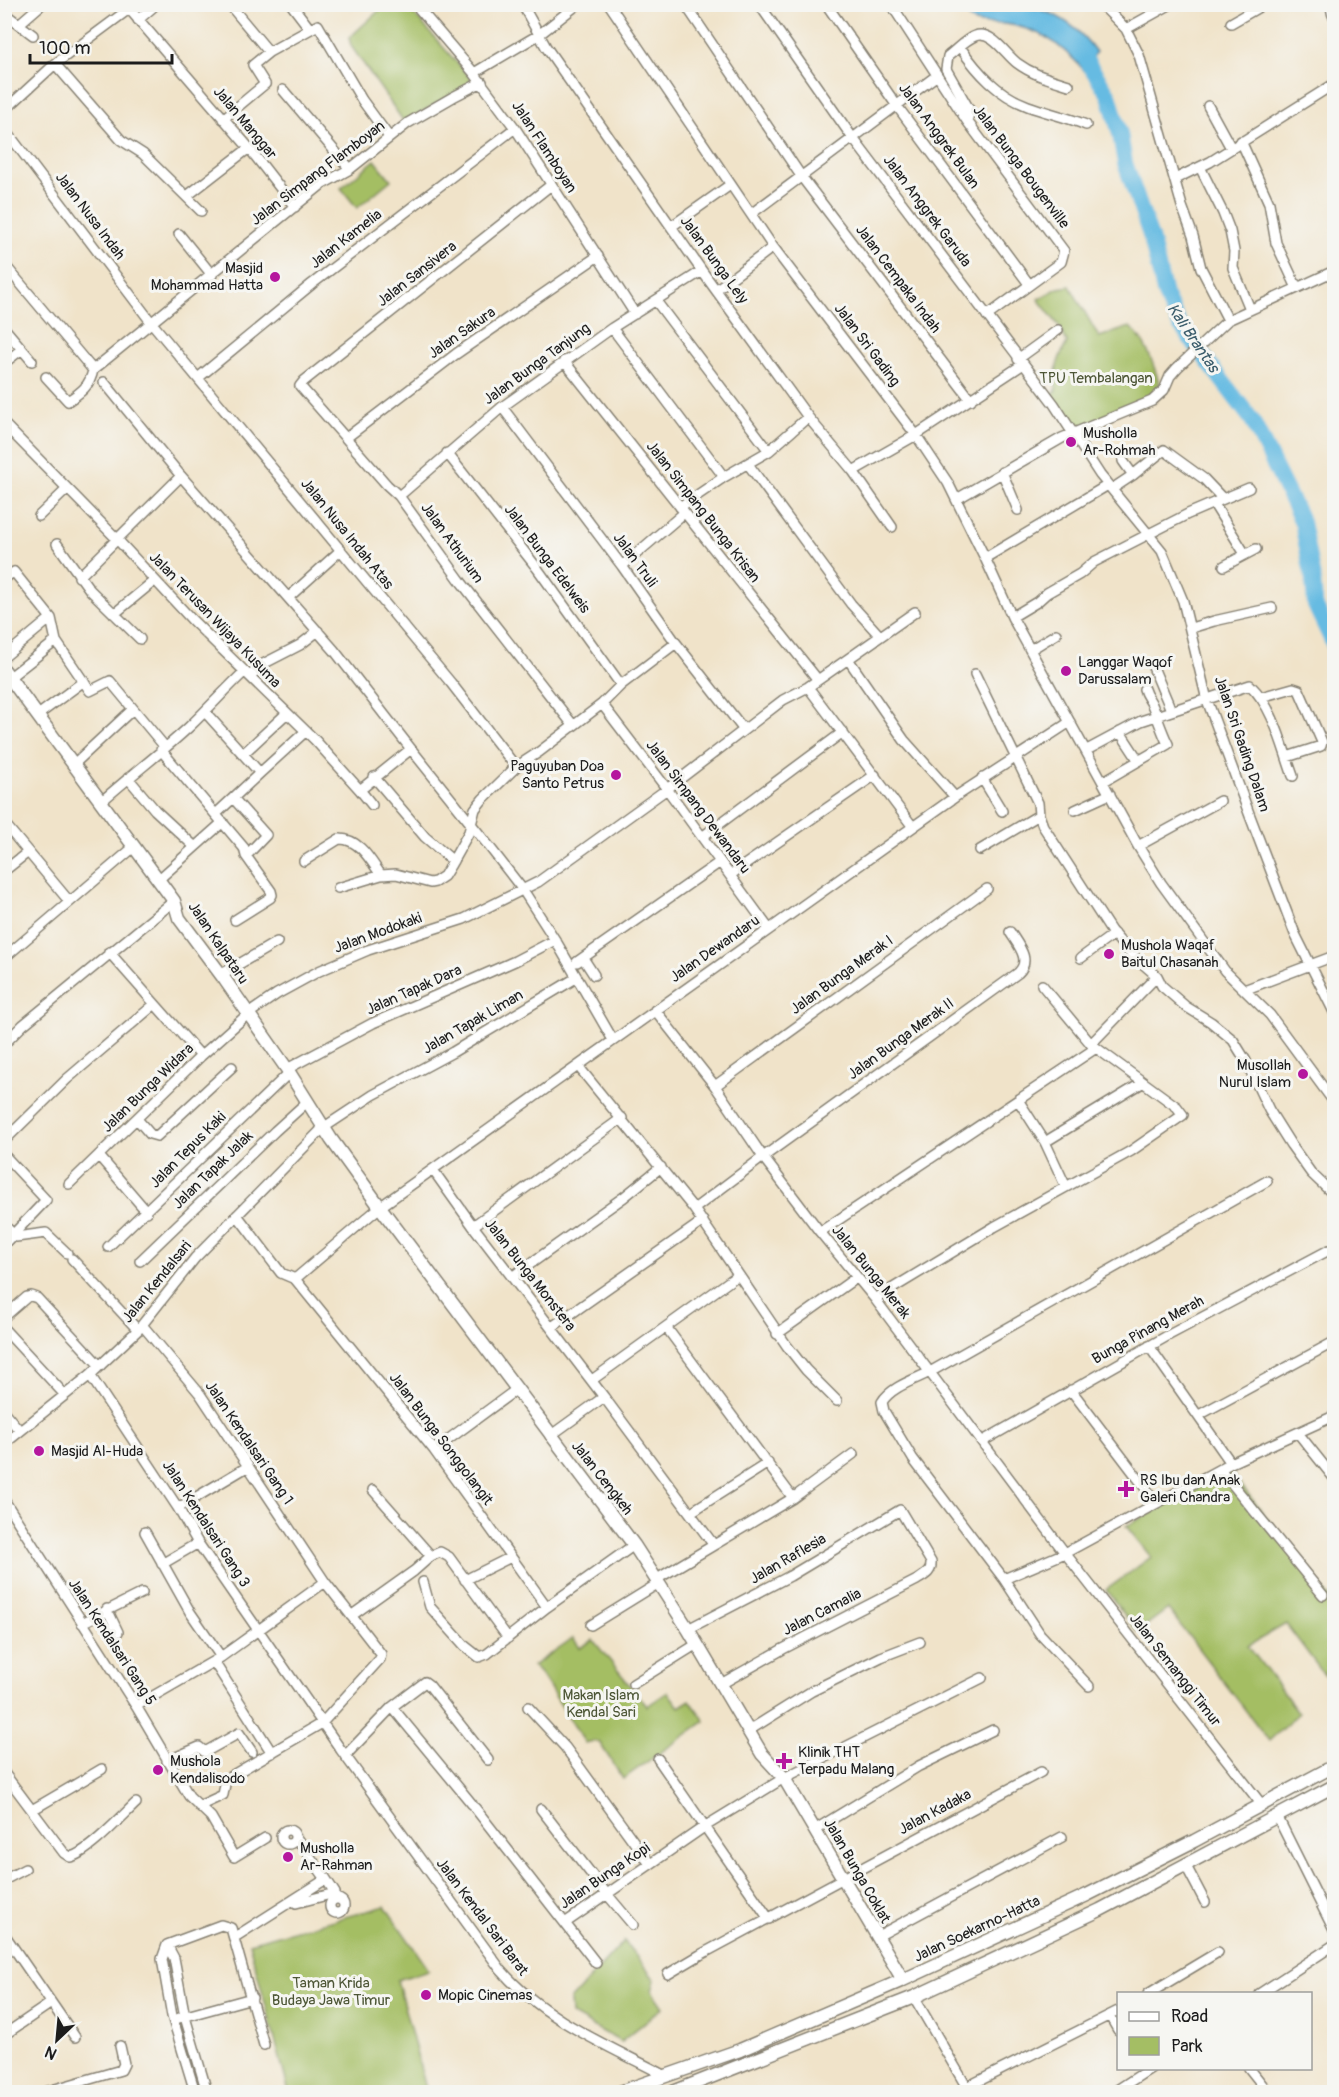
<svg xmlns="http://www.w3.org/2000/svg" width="1339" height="2097" viewBox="0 0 1339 2097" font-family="Pangolin,sans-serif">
  <rect width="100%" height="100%" fill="#f6f6f2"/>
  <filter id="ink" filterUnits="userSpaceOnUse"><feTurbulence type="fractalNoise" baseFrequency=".0167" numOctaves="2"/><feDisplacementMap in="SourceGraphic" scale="12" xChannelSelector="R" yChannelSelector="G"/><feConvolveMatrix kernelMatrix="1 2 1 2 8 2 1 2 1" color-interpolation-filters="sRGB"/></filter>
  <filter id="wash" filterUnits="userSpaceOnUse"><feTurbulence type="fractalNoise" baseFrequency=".008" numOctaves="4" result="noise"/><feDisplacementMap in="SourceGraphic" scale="24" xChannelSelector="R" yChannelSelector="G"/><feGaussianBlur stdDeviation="1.35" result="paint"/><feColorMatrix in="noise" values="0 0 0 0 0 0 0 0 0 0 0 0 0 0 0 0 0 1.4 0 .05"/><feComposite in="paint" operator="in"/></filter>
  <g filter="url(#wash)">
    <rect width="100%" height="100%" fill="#f0e3c9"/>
    <path fill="#a4be64" stroke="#606d40" stroke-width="1.5" d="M385,5H406L474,82L404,122L351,46L349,38Z
      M375,160L391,180L357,208L341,188Z
      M1070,286L1099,337L1130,327C1148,343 1154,366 1161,389L1157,394L1075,430L1051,395L1056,391C1055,370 1056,362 1067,343L1059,326L1038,299L1058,288Z
      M1230,1471L1329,1597L1334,1598V1688L1286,1624L1248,1646L1299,1713L1269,1741L1168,1609L1137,1632L1106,1590L1151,1557L1126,1526Z
      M573,1638L580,1648L593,1640L647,1706L668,1692L679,1707L690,1700L705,1721L623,1779L599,1742L594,1741L585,1743L543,1677L533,1666Z
      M385,1906L429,1970L397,1980L427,2092H289L249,1943Z
      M624,1941L655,1980L652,1991L663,2007L621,2042L571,2014L570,2000Z"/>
    <path fill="#66bbe2" stroke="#416c7f" stroke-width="1.5" d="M966,5C1021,4 1061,2 1096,52L1084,70C1060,44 1041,29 1005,24C992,23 981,26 969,19Z"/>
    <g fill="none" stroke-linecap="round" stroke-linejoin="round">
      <path stroke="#66bbe2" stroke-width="16" d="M1077,46L1109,95L1120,134L1125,163L1151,238L1165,295L1180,325L1252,420L1302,522L1313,579L1315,605L1334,645"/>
    </g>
  </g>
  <g filter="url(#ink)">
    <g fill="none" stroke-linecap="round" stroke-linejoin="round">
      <defs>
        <path id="minor" d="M125,4L249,148L295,207
          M229,4L269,52
          M291,4L310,29
          M415,4L474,73L515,128L635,314
          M522,4L546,47L702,271L808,417L853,471L892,527
          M609,4L773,247L916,435L948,483L985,558L1012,617L1138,846L1161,883L1225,971L1270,1015L1334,1102
          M685,4L801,176L971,400
          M759,4L852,137L1054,404L1100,475L1162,551L1183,601L1207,700L1250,816L1295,934L1334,1012
          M826,4L897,106L1029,284
          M891,4L967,121L1064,251L1061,262L987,316
          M1101,4L1126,29L1139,55L1182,206L1193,236L1201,268L1228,320
          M4,13L33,35
          M138,20L153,7
          M1231,23L1264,4
          M19,24L42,4
          M1126,29L1171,4
          M960,47C978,73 998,95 1028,106C1047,113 1067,117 1086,125
          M55,64L121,140L143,154L201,211
          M474,73L540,34L578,4
          M283,90L350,169
          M1208,106L1231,148
          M4,111L55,64L129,9
          M223,119L265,84L253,65L269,52L318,25L362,100L389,137
          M967,121L970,111L946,69L948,56C956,50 966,39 975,36C992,30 1005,54 1017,63C1033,75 1050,79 1069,85
          M4,128L151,322L451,683L516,767
          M1241,141L1269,203L1276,243L1297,288
          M1200,167L1223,213L1230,231L1234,251L1233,268L1250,309
          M1175,179L1210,162L1334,84
          M551,185L304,381L300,386L387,485L399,496L462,583L573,725
          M187,196L249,148
          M751,214L936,76
          M672,226L730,185
          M179,234L212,275
          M4,264L93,370
          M717,289L773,247
          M656,301L769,451
          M4,328L32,361
          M612,328L724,477
          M1018,359L1058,330
          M564,361L818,680
          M4,363L22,349
          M46,377L68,401C81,392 90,386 93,370L321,185L350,169L408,123L453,97L482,82
          M198,378L312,284L515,128
          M104,382L181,476L334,650L411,749L488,845L523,890L557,943L613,1040
          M502,407L622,566L676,643L744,730
          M4,424L114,536L193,621L315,740L360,790L411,749
          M346,438L456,354L598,256
          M447,453L537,568L621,685
          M1123,461L1133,475
          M748,464L851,604L880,636
          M853,471L916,435L1022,365
          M1002,472L1018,510
          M1112,489L1133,475L1164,450L1204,479L1223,499
          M399,496L502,407L612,328L702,271
          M957,499L1062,438L1152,401L1164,390L1170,376L1177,368L1228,320L1334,271
          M1214,504L1245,554
          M680,507L724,477L769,451L808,417
          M39,516L67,489
          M57,544L90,590L140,639
          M985,558L1108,485
          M1334,565V574
          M622,566L684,513
          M1224,566L1256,549
          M79,577L181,476
          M4,578L14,572L51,618L56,641L90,691L110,681L165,747
          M289,597L341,550
          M114,614L154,581
          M1012,617L1037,602L1047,593L1080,574L1094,562L1188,514L1249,488
          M1191,628L1214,621L1272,608
          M1030,650L1056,634
          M4,657L51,618
          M848,659L904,740L955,797
          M1153,667L1171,710
          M975,674L1038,803L1039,815L1043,826L1111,931L1128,951L1157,976L1162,986L1185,1006L1211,1022L1233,1040L1246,1061L1269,1110L1291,1145L1311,1173L1334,1195
          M250,676L265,663L300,645L318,631
          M10,677L56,641
          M808,687L913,827
          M1261,697L1293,688L1299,690L1322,742L1321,746L1287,757
          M602,704L667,789L769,929
          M205,712L260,773L216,814
          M38,715L84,681
          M1120,732L1139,761
          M161,750L244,848L246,856L271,891L272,895L270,898L235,920
          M1087,750L1141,721L1250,685C1274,708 1282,746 1293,776
          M243,754L287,713
          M74,764L133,709
          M260,773L306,731
          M374,777L425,837L453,861
          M128,778L155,810L195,847
          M982,778L1002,811
          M1104,781L1168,744C1162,732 1158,719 1153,707C1151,700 1146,697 1144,689
          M360,790L372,805
          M233,798L266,835L246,856
          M101,802C130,776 161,753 189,727C208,709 225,690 244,672
          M1075,810L1110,794
          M4,823L69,901
          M702,837L843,732
          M1138,846L1220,801
          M980,850L1039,815
          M304,861L339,839C359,838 371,861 381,875
          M4,871L28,852
          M730,875L875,775
          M158,880L223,822
          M338,888L381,875L396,874L430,883L435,882L444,876L450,866L469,832L475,809L483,799L516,767L539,752L602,704L621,685L676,643
          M109,952L201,1056
          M4,958L134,847
          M583,958L594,975
          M1081,958L1114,934
          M577,962L720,862
          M222,974L277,942
          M1244,990L1334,956
          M655,1010L715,1086L763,1157L820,1232L875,1299L1065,1553L1262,1805
          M4,1044L23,1025L174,901
          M1091,1044L1157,976
          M578,1066L694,1209L787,1346L806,1370L837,1401
          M287,1069L373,1023L515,961L555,940
          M715,1086L987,889
          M1018,1100L1045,1142L1066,1187
          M137,1119L150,1134L157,1136L232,1067
          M6,1139L67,1079L155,1004
          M1045,1142L1142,1083
          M4,1155L46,1200L4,1244
          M99,1156L147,1212
          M433,1170L473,1226L604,1397L550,1436
          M69,1184L201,1056L248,1014L277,994L319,971L368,950L464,919L538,882L667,789L783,700L808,687L915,612
          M694,1209L763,1157L1018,973C1032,960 1018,945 1010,932
          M237,1215L281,1273L295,1279L434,1450L547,1607L634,1545
          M4,1225L16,1237L46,1233L67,1253
          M473,1226L622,1118
          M820,1232L1096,1048
          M108,1247L289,1073
          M72,1259L138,1330
          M140,1261L275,1131L307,1102
          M512,1277L624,1197L661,1167
          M295,1279L380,1207L955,797L1070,722
          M875,1299L994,1227L1131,1151L1183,1115L1177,1107L1091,1044L1042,985
          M4,1317L27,1297L31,1296L37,1298L100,1366
          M143,1326L200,1394L325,1582L381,1654L380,1659L322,1723L226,1779L223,1795L199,1806
          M552,1327L703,1221
          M666,1327L793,1498
          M4,1329L65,1395
          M777,1334L857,1277
          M1149,1346L1231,1463
          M90,1375L178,1508L198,1543L341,1750L501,1970C544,2020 609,2046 666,2076
          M592,1380L738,1275
          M1071,1390L1156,1502
          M604,1397L713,1544
          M4,1412L20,1431
          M1199,1415L1334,1342
          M1298,1433L1334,1478
          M983,1441L1169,1335L1329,1250
          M4,1444L90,1375L138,1330L195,1258L323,1128L373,1095L453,1052L576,978
          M434,1450L517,1389
          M1220,1469L1323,1595
          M373,1490L431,1556
          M4,1500L136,1706L189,1796L211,1817L234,1857L265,1838
          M178,1508L247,1467
          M691,1512L768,1463
          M145,1532L190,1612L221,1657
          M162,1564L198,1543
          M657,1579L793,1498L853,1454
          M1004,1579L1065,1553L1231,1463L1334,1416
          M465,1580L511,1557
          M423,1582L430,1607L465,1646L479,1657L487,1654L547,1607
          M107,1609L118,1632
          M351,1616L414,1571L431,1556L440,1552L449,1557L508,1638
          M82,1623L142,1593
          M591,1625L659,1583
          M688,1629L790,1576L900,1510L931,1562C932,1572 925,1575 917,1580L783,1649L721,1684
          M214,1662L272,1753
          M633,1684L697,1644
          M1089,1686L1040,1634L1004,1579L913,1459L884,1411L882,1402C891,1387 914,1380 930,1372L1267,1181
          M136,1706L221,1657L325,1582
          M392,1707L472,1804
          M528,1707L565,1747L650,1864
          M748,1731L812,1691L881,1657L920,1642
          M345,1756L392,1707L425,1682L429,1685L488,1760
          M658,1759L769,1919
          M167,1761L199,1747L205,1752L239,1733L252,1752
          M4,1773L64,1853L70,1857C87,1854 122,1816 136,1803
          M475,1808L596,1963
          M541,1809L606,1893L633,1925
          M32,1810L102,1769
          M1277,1816L1334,1930
          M816,1829L919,1766L993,1730
          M281 1837a7 7 0 1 1 14 0a7 7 0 1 1-14 0Z
          M1185,1864L1205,1902
          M4,1880L25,1869
          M330 1906a7 7 0 1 1 14 0a7 7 0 1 1-14 0Z
          M296,1903L335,1893L326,1879
          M565,1923L704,1827L784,1778L982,1678
          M4,1934L75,2037
          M878,1936L1062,1837
          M235,1937L326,1879L295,1836
          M167,1945L174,1958L185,2017L207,2092
          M668,1974L700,1955L1041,1772
          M1148,1994L1218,1952
          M1259,1994L1334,1945
          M914,1997L969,2091
          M1110,2016L1118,2030
          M179,2018L252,1998
          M4,2035L51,2003
          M1249,2068L1268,2092
          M45,2092L121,2070L124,2064L120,2046
          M195,2092L172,2016L162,1959L167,1945L221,1925L231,1928L264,2045
          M957,2092L1118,2011
          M1114,2092L1151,2068"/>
        <path id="major" d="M1332,4L1334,14
          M4,670L174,901L179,918L225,980L287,1069L331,1139L380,1207L634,1545L688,1629L762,1754L784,1778L903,1980
          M620,2092L740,2050L903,1980L1087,1895L1194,1841L1334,1766
          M673,2092L914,1997L1100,1910L1334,1786"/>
      </defs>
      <use href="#minor" stroke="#868072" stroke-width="12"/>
      <use href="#major" stroke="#868072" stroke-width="15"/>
      <use href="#minor" stroke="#fff" stroke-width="9"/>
      <use href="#major" stroke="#fff" stroke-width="12"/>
    </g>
  </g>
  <g fill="#b5179e" stroke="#f6f6f2" stroke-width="2">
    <circle cx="275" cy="277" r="6"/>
    <circle cx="1071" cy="442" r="6"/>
    <circle cx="1066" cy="671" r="6"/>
    <circle cx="616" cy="775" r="6"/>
    <circle cx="1109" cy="954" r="6"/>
    <circle cx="1303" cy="1074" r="6"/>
    <circle cx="39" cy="1451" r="6"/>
    <path d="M1123 1480h6v6h6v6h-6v6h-6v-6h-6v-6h6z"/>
    <path d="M781 1752h6v6h6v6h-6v6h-6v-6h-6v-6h6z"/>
    <circle cx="158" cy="1770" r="6"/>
    <circle cx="288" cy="1857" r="6"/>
    <circle cx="426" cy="1995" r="6"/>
  </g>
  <g text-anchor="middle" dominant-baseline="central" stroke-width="6" stroke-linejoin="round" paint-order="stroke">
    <g font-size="15" fill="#1c1c1c" stroke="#f6f6f2">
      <text transform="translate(245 123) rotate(50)">Jalan Manggar</text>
      <text transform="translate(939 136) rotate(54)">Jalan Anggrek Bulan</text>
      <text transform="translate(544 147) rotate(57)">Jalan Flamboyan</text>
      <text transform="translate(1021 167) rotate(53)">Jalan Bunga Bougenville</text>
      <text transform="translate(318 173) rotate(-37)">Jalan Simpang Flamboyan</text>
      <text transform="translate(927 211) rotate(53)">Jalan Anggrek Garuda</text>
      <text transform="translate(90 216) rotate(53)">Jalan Nusa Indah</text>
      <text transform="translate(346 239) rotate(-38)">Jalan Kamelia</text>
      <text transform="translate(714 260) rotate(54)">Jalan Bunga Lely</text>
      <text transform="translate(417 274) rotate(-38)">Jalan Sansivera</text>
      <text transform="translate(898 279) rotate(53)">Jalan Cempaka Indah</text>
      <text transform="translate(462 333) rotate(-35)">Jalan Sakura</text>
      <text transform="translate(867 345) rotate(53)">Jalan Sri Gading</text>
      <text transform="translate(537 364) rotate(-36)">Jalan Bunga Tanjung</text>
      <text transform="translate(703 512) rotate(52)">Jalan Simpang Bunga Krisan</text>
      <text transform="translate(347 534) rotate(51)">Jalan Nusa Indah Atas</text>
      <text transform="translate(452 543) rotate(54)">Jalan Athurium</text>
      <text transform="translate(547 559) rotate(53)">Jalan Bunga Edelweis</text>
      <text transform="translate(635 560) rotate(54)">Jalan Truli</text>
      <text transform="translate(215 620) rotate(46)">Jalan Terusan Wijaya Kusuma</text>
      <text transform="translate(1242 744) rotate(71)">Jalan Sri Gading Dalam</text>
      <text transform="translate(698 807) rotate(53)">Jalan Simpang Dewandaru</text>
      <text transform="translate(378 933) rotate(-20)">Jalan Modokaki</text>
      <text transform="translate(218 943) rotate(56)">Jalan Kalpataru</text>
      <text transform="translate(715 949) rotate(-35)">Jalan Dewandaru</text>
      <text transform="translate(842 975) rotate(-36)">Jalan Bunga Merak I</text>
      <text transform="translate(414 990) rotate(-24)">Jalan Tapak Dara</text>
      <text transform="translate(473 1022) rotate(-30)">Jalan Tapak Liman</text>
      <text transform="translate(901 1039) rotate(-36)">Jalan Bunga Merak II</text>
      <text transform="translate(148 1088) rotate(-44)">Jalan Bunga Widara</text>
      <text transform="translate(188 1150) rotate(-45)">Jalan Tepus Kaki</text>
      <text transform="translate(213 1170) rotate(-44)">Jalan Tapak Jalak</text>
      <text transform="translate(871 1272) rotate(51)">Jalan Bunga Merak</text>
      <text transform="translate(530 1275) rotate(52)">Jalan Bunga Monstera</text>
      <text transform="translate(157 1282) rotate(-51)">Jalan Kendalsari</text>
      <text transform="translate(1148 1330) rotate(-29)">Bunga Pinang Merah</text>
      <text transform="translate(441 1439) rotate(53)">Jalan Bunga Songgolangit</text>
      <text transform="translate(249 1443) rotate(56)">Jalan Kendalsari Gang 1</text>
      <text transform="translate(602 1478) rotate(52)">Jalan Cengkeh</text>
      <text transform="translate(206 1524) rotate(57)">Jalan Kendalsari Gang 3</text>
      <text transform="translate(788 1559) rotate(-30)">Jalan Raflesia</text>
      <text transform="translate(822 1612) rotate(-27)">Jalan Camalia</text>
      <text transform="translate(112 1642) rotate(57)">Jalan Kendalsari Gang 5</text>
      <text transform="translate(1175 1670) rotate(52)">Jalan Semanggi Timur</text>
      <text transform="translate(935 1812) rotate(-28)">Jalan Kadaka</text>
      <text transform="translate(857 1871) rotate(60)">Jalan Bunga Coklat</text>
      <text transform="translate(605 1876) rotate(-34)">Jalan Bunga Kopi</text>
      <text transform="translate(482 1917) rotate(53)">Jalan Kendal Sari Barat</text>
      <text transform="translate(977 1929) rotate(-25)">Jalan Soekarno-Hatta</text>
    </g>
    <g font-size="15" fill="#1c1c1c" stroke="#f6f6f2" text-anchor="start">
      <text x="263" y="268" text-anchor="end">Masjid<tspan x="263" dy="17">Mohammad Hatta</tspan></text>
      <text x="1083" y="433">Musholla<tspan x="1083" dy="17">Ar-Rohmah</tspan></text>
      <text x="1078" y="662">Langgar Waqof<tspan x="1078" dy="17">Darussalam</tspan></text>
      <text x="604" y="766" text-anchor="end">Paguyuban Doa<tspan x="604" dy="17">Santo Petrus</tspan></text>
      <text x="1121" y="945">Mushola Waqaf<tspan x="1121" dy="17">Baitul Chasanah</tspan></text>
      <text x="1291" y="1065" text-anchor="end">Musollah<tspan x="1291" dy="17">Nurul Islam</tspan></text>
      <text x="51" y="1451">Masjid Al-Huda</text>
      <text x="1140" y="1480">RS Ibu dan Anak<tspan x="1140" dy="17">Galeri Chandra</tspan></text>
      <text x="798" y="1752">Klinik THT<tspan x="798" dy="17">Terpadu Malang</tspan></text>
      <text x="170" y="1761">Mushola<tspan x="170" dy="17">Kendalisodo</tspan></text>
      <text x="300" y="1848">Musholla<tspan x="300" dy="17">Ar-Rahman</tspan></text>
      <text x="438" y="1995">Mopic Cinemas</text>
    </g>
    <g font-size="15" fill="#4c5535" stroke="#f6f6f2">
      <text x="1096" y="378">TPU Tembalangan</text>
      <text x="601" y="1695">Makan Islam<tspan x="601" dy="17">Kendal Sari</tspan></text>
      <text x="331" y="1983">Taman Krida<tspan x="331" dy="17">Budaya Jawa Timur</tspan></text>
    </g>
    <g font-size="16" font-style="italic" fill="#3a5c6b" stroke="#f6f6f2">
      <text transform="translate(1193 338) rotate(56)">Kali Brantas</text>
    </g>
  </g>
  <rect width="1339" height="2097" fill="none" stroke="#f6f6f2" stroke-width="24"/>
  <rect x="1117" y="1992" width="195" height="78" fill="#f6f6f2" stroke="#9f9f9c" stroke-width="1.5"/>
  <rect x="1129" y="2012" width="30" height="9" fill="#ffffff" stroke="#9f9f9c" stroke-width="1.5"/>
  <text x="1171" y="2022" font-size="18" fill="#1c1c1c">Road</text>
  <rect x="1129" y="2037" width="30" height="18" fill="#a4be64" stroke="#9f9f9c" stroke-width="1.5"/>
  <text x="1171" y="2052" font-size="18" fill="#1c1c1c">Park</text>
  <g transform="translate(57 2040) rotate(206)" stroke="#f6f6f2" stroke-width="4.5" paint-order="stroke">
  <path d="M0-4.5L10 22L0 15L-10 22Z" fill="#1c1c1c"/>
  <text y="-9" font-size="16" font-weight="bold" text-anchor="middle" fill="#1c1c1c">N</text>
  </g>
  <path d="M30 54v9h142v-9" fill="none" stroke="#1c1c1c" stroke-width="3"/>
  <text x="39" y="54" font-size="18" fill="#1c1c1c" stroke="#f6f6f2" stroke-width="4.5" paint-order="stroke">100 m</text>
</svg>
